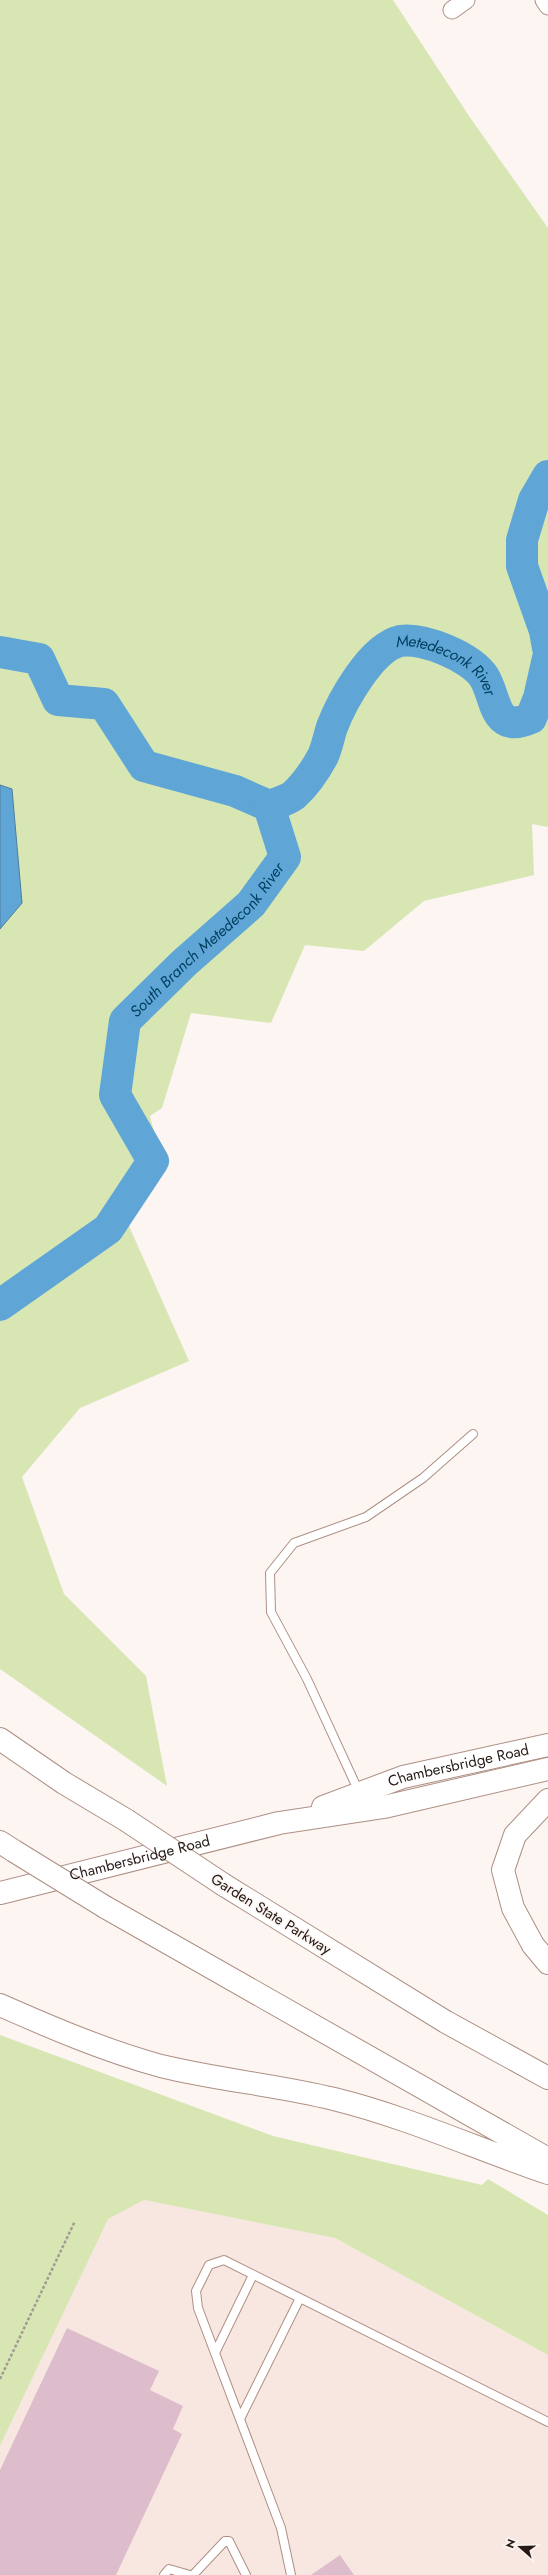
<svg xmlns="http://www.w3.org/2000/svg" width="548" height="2575" viewBox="0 0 548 2575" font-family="Jost,sans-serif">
  <rect width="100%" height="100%" fill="#fcf5f2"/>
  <path fill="#f8e7e1" d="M144,2200L335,2238L548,2355V2575H0V2446L108,2218Z"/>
  <path fill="#d8e6b4" d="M0,0H393L469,116L548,228V827L532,824L534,875L424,901L364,951L305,945L271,1023L191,1013L162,1108L150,1116L154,1132L125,1217L189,1361L80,1408L22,1477L64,1594L146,1676L167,1786L0,1669V929L21,903L12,789L0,785Z
    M0,2035L273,2136L482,2185L488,2179L548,2215V2355L335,2238L144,2200L108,2219L0,2446Z"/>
  <path fill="#5fa6d7" stroke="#4e7c9d" d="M0,785L12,789L22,903L0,929Z"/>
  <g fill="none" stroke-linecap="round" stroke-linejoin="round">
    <g stroke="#5fa6d7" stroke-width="32">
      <path d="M548,476L534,500L522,540V566L545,631L548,648"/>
      <path d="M0,652L39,659L58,700L104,704L144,766L235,791L269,806"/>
      <path id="s1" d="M269,806C277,803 288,800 294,795C305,785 316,769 323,756C327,747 329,736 332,727C342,701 371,648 400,641C423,637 471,657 484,677C497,698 493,735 531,718L539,698L548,658"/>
      <path id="s2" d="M0,1305L108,1229L153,1161L115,1095L125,1021L184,963L251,904L285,857L269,806"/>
    </g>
  </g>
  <path fill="#ddbdcb" d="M67,2328L159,2371L150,2390L183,2406L173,2429L182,2434L116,2575H0V2470Z
    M340,2555L354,2575H311Z"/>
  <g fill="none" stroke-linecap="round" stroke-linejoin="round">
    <defs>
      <path id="lane" d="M359,1792L307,1679L271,1612L270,1573L294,1543L366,1517L423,1478L473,1434
        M215,2353L253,2275
        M240,2419L300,2298
        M164,2575L169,2569L190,2575
        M193,2575L225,2541H229L246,2575
        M291,2575L281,2528L198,2308L196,2291L209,2265L224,2260L548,2422"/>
      <path id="street" d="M544,0L548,6
        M452,10L466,0"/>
      <g id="primary">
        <path id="s3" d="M323,1807L403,1777L548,1745"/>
        <path id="s4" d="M0,1893L279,1823L384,1807L548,1769"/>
      </g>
      <path id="highway" d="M0,1739L64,1783L126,1820
        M548,1800L515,1835L503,1870L513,1908L533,1945L548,1963
        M0,1842L14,1851
        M224,1885L446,2022L548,2078
        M105,1907L548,2159
        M0,2005C52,2028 106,2051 161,2066C218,2080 277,2085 334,2099C407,2117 477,2149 548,2173"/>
    </defs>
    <use href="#lane" stroke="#ae8f84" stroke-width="10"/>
    <use href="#street" stroke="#ae8f84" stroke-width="19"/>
    <use href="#primary" stroke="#ae8f84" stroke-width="24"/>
    <use href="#highway" stroke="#ae8f84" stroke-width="24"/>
    <path stroke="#a39a97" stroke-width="2.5" stroke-dasharray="3 2" stroke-linecap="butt" d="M0,2379L75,2221"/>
    <use href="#lane" stroke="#fff" stroke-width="8"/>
    <use href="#street" stroke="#fff" stroke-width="17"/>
    <use href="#primary" stroke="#fff" stroke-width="22"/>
    <use href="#highway" stroke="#fff" stroke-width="22"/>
    <defs>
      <path id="highway-bridge" d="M126,1820L224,1885
        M14,1851L105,1907"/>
    </defs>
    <use href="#highway-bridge" stroke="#ae8f84" stroke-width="24" stroke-linecap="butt"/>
    <use href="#highway-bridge" stroke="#fff" stroke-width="22"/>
  </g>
  <g text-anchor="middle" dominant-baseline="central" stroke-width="3" stroke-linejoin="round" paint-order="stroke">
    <g font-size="15" fill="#251a16" stroke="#fcf5f2">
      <text stroke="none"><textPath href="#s3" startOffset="142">Chambersbridge Road</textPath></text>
      <text stroke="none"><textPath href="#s4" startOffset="144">Chambersbridge Road</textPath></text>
      <text transform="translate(271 1914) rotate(32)">Garden State Parkway</text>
    </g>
    <g font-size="16" font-style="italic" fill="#013e5e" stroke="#fcf5f2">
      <text stroke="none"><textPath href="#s1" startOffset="274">Metedeconk River</textPath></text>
      <text stroke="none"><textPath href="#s2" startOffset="480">South Branch Metedeconk River</textPath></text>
    </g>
  </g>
  <g transform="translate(520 2547) rotate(290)" stroke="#fcf5f2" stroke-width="3" paint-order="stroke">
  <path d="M0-3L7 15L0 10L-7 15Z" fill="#251a16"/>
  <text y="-6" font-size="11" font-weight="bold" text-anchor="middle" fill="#251a16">N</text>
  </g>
</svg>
